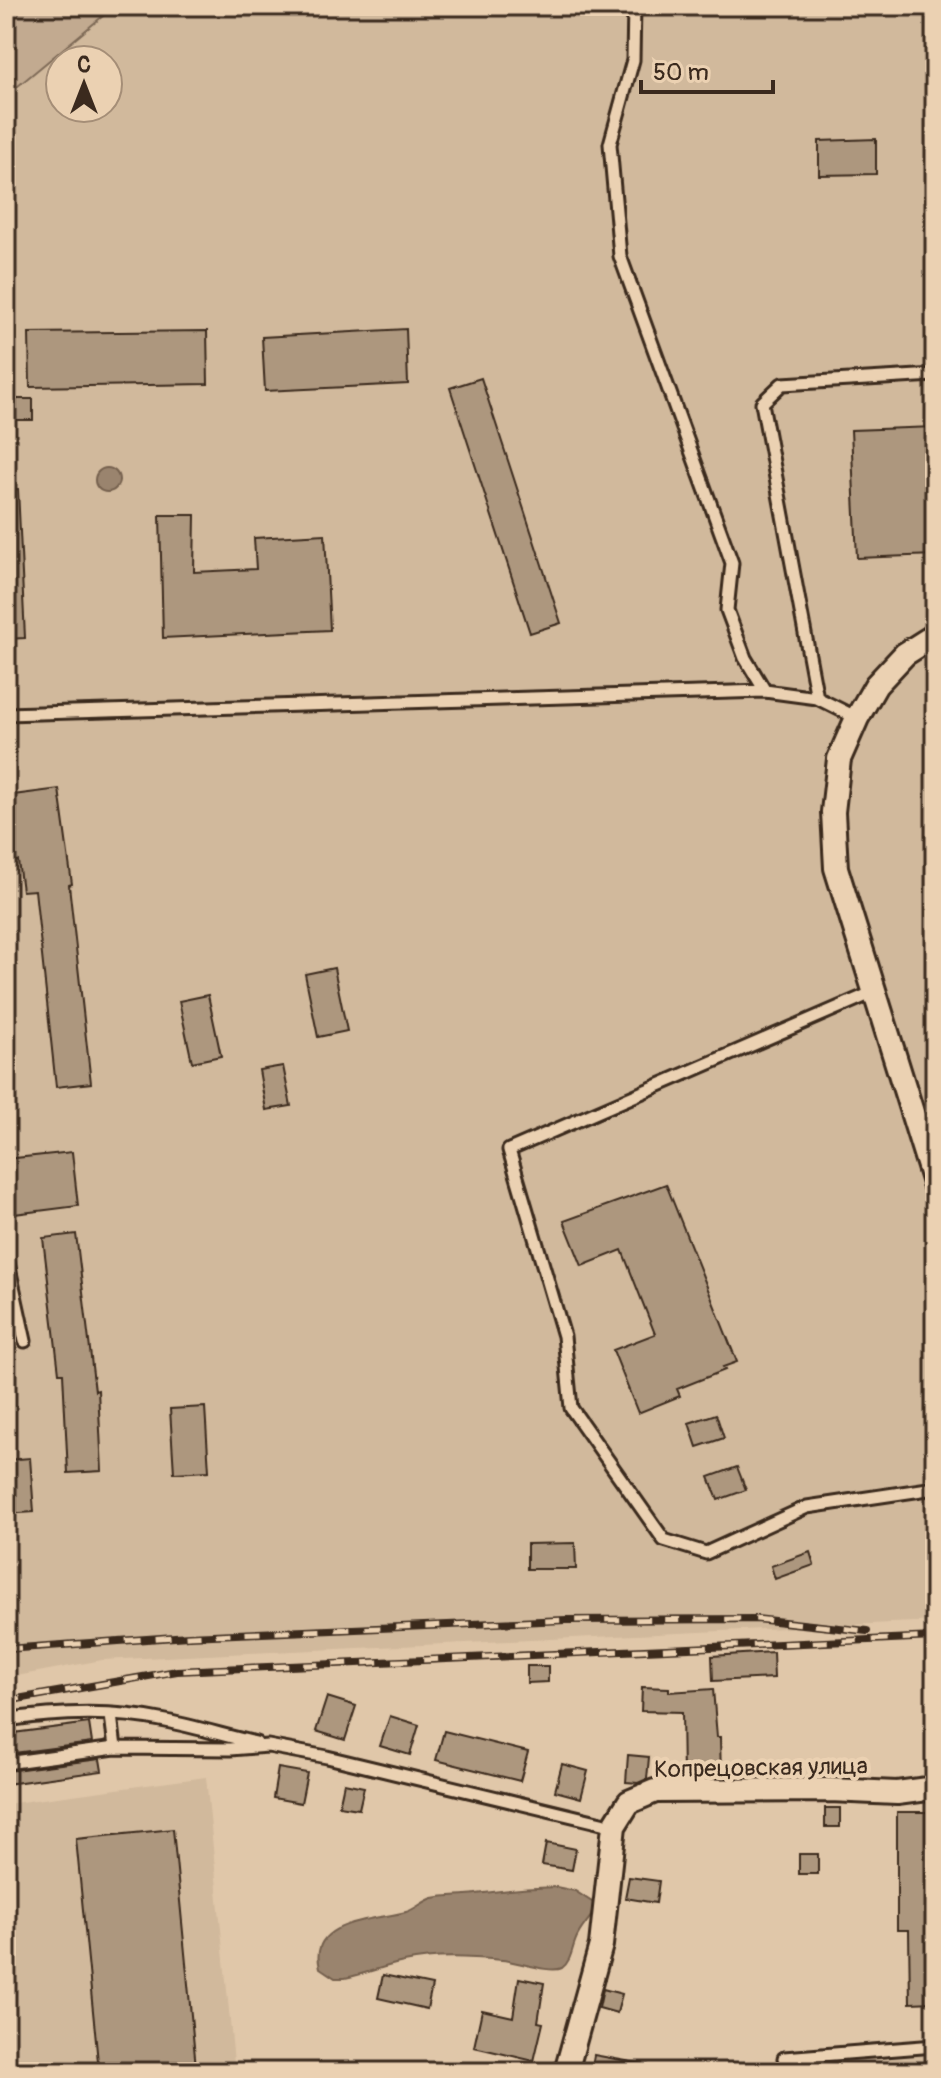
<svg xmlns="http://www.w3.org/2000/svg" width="941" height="2078" viewBox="0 0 941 2078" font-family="Pangolin,sans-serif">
  <rect width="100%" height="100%" fill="#e0c7a9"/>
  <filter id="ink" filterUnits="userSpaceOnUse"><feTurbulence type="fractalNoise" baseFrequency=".0125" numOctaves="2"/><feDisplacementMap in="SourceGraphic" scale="16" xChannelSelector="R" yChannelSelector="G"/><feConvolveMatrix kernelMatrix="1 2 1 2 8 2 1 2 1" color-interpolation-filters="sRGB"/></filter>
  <g filter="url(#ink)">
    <path fill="#d1b99c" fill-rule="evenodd" d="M115,6H935V1621L102,1660L6,1678V96ZM60,60H108V108H60Z
      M206,1777L235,2072H6V1804Z
      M935,2045V2072H772L775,2058Z"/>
    <path fill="#c2aa90" stroke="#7e6a57" stroke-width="2" d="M6,6H115L6,96Z"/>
    <path fill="#9a846e" stroke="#74604e" stroke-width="2" d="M95 480a12 12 0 1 1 24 0a12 12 0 1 1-24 0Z
      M556,1887L575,1891L595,1904C594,1917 584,1923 578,1935C572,1945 572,1961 562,1968C551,1974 516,1961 502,1960C469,1957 436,1955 404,1962C384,1966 365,1974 345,1978H335L320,1968C307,1919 378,1920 406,1912C416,1909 423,1901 433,1898C447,1895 462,1896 476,1894C503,1890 529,1888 556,1887Z"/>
    <path fill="#ad977e" stroke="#3b2a1e" stroke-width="2" d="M876,139V174L819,175V141Z
      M406,329L408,384L265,391L262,337Z
      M207,331L208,384L30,387L29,333Z
      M481,378L561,623L530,633L450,388Z
      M6,399H33V420H6Z
      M935,427V555L857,558L851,430Z
      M6,489H18L25,638L6,639Z
      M160,515H195L194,572L256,569L254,538L325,534L330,630L163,638Z
      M59,789L72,884L69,885L91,1083L56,1087L35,890L22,891L18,861L6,863V796Z
      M334,968L347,1031L318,1037L305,974Z
      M208,995L221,1056L192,1062L179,1001Z
      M283,1066L291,1106L266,1110L259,1070Z
      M72,1152L78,1206L6,1215V1159Z
      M666,1184L737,1362L723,1367L725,1370L677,1389L680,1396L638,1413L613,1350L655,1334L622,1250L582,1266L564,1221Z
      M76,1234L95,1391L98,1390L102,1471L68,1473L63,1373H59L43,1238Z
      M205,1407L209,1471L174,1473L170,1409Z
      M716,1414L724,1438L697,1447L689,1423Z
      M30,1458L34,1512L6,1514V1460Z
      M737,1467L746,1490L718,1500L709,1477Z
      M575,1543L576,1569H527V1544Z
      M810,1552L814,1565L775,1579L771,1566Z
      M773,1652L774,1678L713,1681L712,1656Z
      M527,1666H548V1682L527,1683Z
      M642,1687L669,1688V1692L713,1689L717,1737H720L721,1777H683L682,1712L641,1711Z
      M327,1697L356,1706L345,1740L316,1731Z
      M390,1716L419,1725L410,1755L380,1746Z
      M89,1723L92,1743L6,1754V1734Z
      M444,1731L528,1752L520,1781L436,1760Z
      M628,1755L649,1757L647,1779L638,1783L626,1782Z
      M100,1759L102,1771L6,1784V1771Z
      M562,1764L588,1771L581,1798L555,1791Z
      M278,1768L307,1773L301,1803L273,1798Z
      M344,1783L364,1787L359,1809L339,1806Z
      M825,1808H840V1827H825Z
      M897,1812H928L929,1950H935V2002L910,2003L909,1930H897Z
      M173,1829L196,2067L140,2072H99L76,1839Z
      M546,1843L576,1849L572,1870L542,1865Z
      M799,1854H818V1874H799Z
      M629,1877L659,1881L656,1903L625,1898Z
      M383,1975L432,1985L427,2009L378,1998Z
      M519,1978L544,1983L538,2022L543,2023L534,2061L474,2047L482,2010L513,2017Z
      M603,1989L622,1994L617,2013L599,2008Z
      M594,2055L648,2065L647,2072H591Z"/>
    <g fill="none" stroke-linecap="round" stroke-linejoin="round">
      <defs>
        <path id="lane" d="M634,6L633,60L610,144L620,256L732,563L727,610L745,658L765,691
          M817,698L762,403L782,384L935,375
          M6,714L765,691L817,698L857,718
          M874,992L509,1150L564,1336L571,1408L664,1540L706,1553L807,1507L935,1488
          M6,1261L8,1263L25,1341
          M111,1715L115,1748
          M6,1720C58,1712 114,1710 166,1721C196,1727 226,1736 256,1743
          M6,1763L115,1748L230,1749L268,1746L327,1757L614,1826
          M784,2058L935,2046"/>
        <path id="street" d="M935,635L905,654L876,685L857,718L839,759L833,812L836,868L935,1186
          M566,2072L601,1945L614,1826L629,1802L655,1791L830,1790L897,1793L935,1788"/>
      </defs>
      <use href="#lane" stroke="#3b2a1e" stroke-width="17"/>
      <use href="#street" stroke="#3b2a1e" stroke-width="28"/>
      <use href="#lane" stroke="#ebd1b2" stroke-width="11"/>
      <use href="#street" stroke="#ebd1b2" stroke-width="22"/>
      <defs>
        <path id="rail" d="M6,1649L189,1636L566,1620L756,1619L867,1631
          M6,1701L177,1671L935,1637"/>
      </defs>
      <use href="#rail" stroke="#3b2a1e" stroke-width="8"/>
      <use href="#rail" stroke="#ebd1b2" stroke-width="5" stroke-dasharray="15" stroke-linecap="butt"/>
    </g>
  </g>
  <g text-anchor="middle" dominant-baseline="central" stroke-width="8" stroke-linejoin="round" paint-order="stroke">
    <g font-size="24" fill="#3b2a1e" stroke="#ebd1b2">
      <text transform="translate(761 1768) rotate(-1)">Копрецовская улица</text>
    </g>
  </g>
  <rect width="941" height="2078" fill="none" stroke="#ebd1b2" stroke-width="32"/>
  <rect x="16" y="16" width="909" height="2046" fill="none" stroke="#3b2a1e" stroke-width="3" filter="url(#ink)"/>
  <g transform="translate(84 84)"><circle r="38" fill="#ebd1b2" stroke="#a58e77" stroke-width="2"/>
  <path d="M0-6L14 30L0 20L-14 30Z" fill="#3b2a1e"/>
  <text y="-12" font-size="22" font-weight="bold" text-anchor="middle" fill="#3b2a1e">С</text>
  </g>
  <path d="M641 80v12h132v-12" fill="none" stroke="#3b2a1e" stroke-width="4"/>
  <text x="653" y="80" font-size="24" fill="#3b2a1e" stroke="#ebd1b2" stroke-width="6" paint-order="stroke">50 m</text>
</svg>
